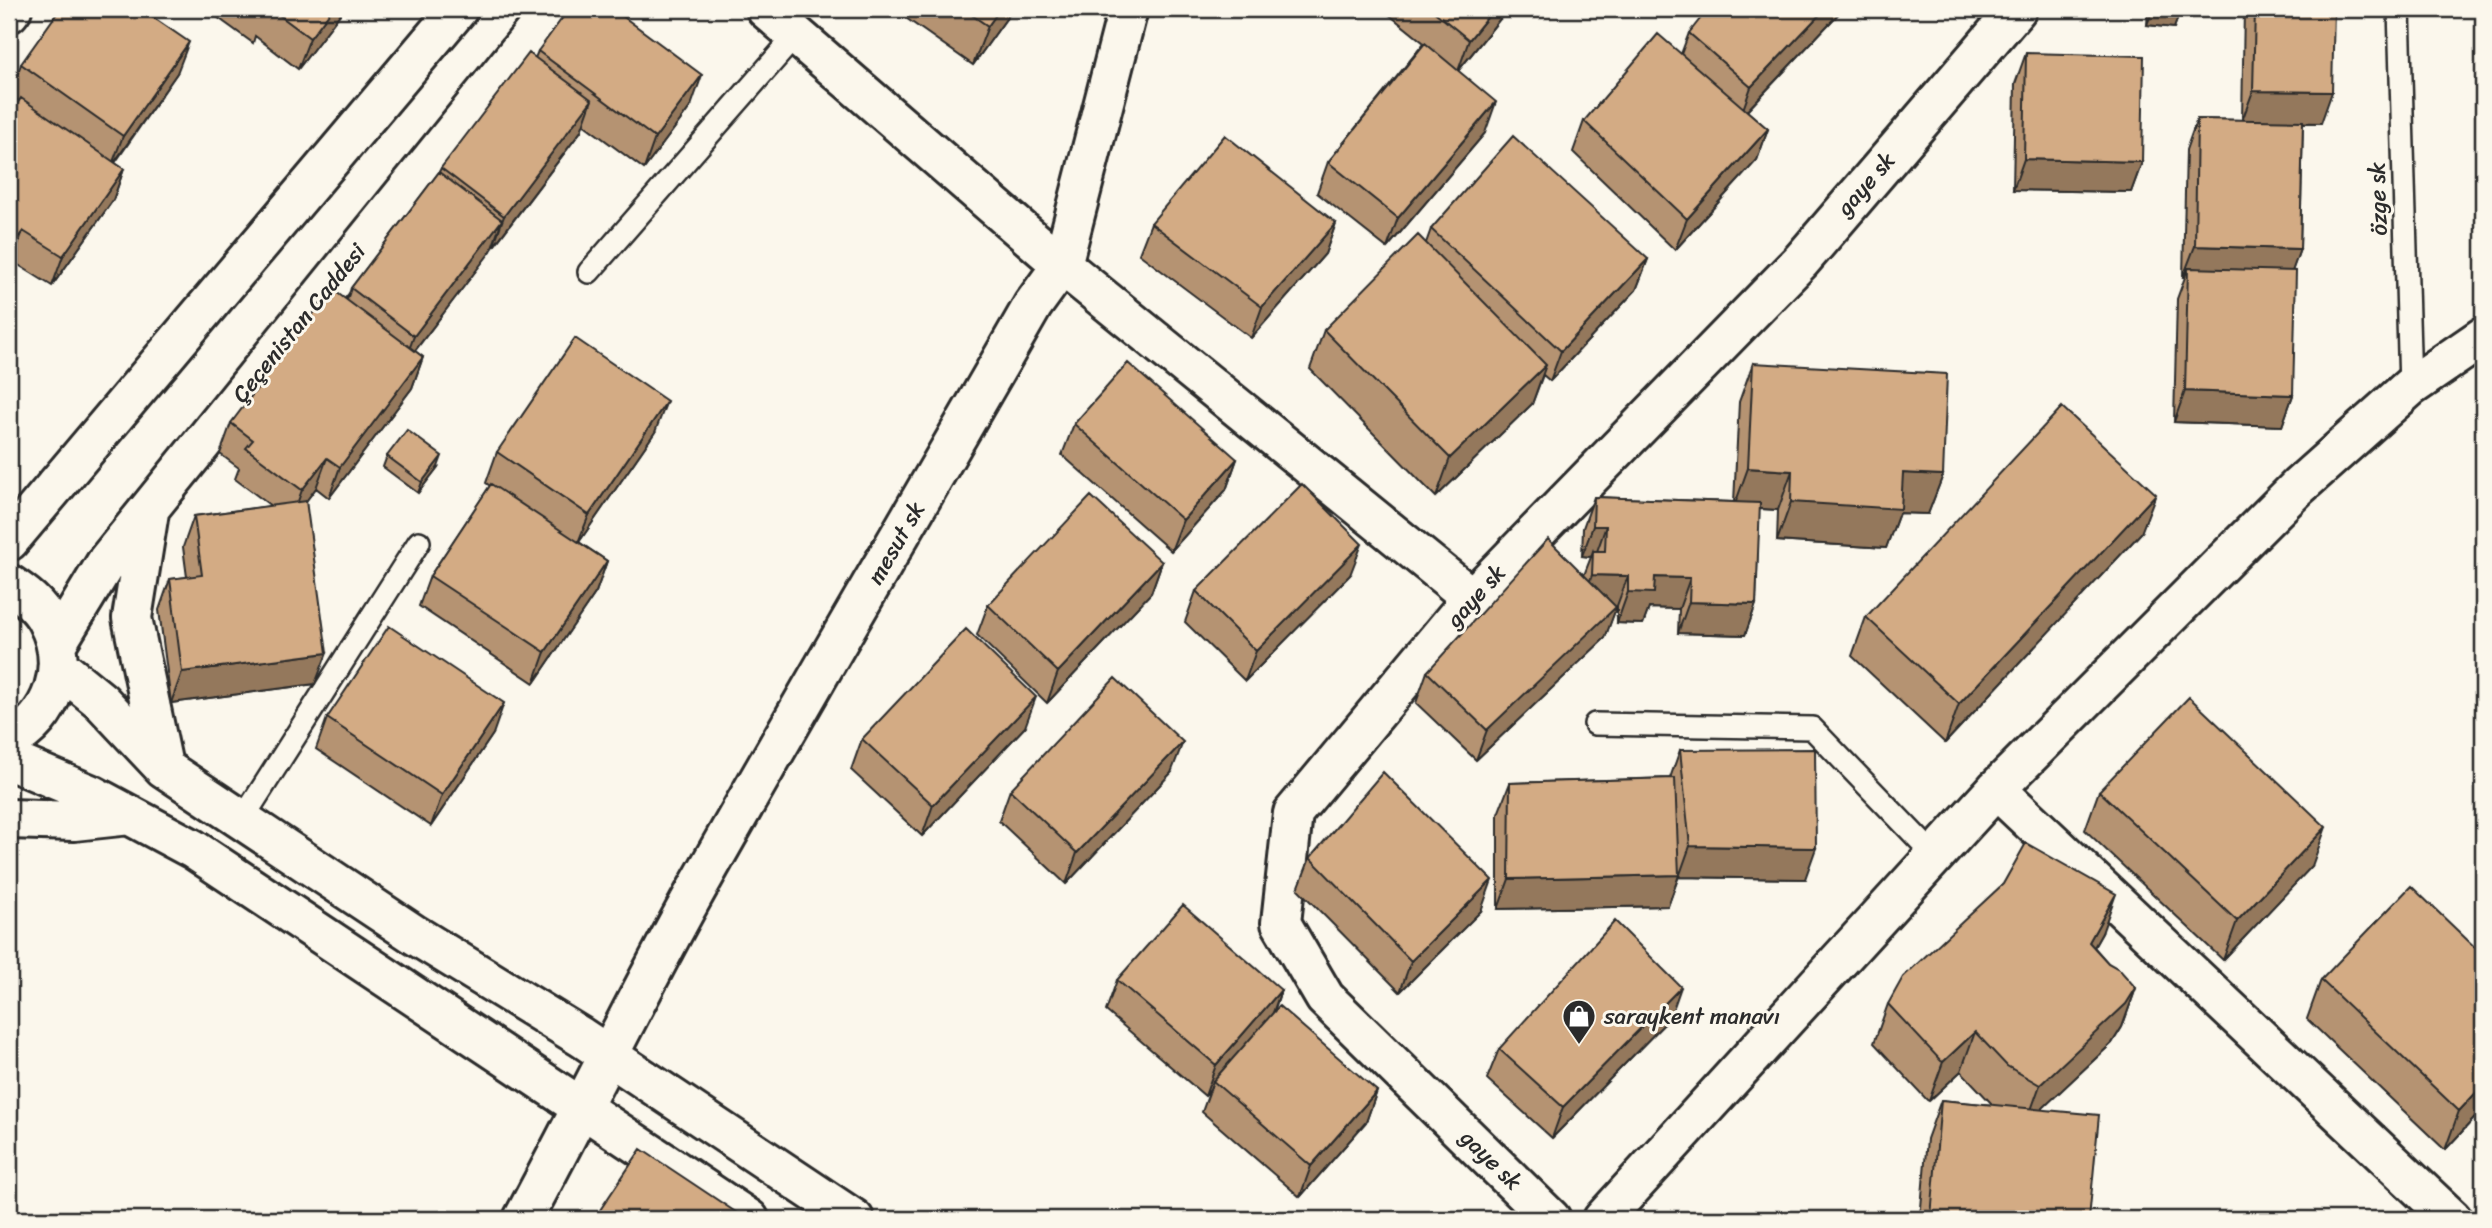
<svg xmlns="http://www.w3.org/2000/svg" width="2492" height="1228" viewBox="0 0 2492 1228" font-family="Sriracha,sans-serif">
  <rect width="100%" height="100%" fill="#fbf7ec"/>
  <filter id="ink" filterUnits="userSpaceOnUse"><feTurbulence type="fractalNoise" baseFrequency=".0143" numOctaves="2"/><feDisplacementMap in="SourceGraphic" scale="14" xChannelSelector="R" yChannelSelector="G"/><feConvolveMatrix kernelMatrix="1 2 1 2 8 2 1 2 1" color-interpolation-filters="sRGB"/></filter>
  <g filter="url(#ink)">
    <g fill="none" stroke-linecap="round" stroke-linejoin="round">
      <defs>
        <path id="lane" d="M2399,9L2410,387
          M589,272L796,35
          M1595,724L1812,728L1935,856
          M242,820L419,542"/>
        <path id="street" d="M766,9L1062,265L1472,598
          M9,13L12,9
          M1996,789L2452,1219
          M523,1219C580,1114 632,1006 690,901C802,701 919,504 1033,305L1062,265L1128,9
          M1551,1219L1325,998L1281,923L1293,813L1472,598L1801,261L2017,9"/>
        <path id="secondary" d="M149,512L132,618L163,766
          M9,541L458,9
          M9,584C24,594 39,605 47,621C71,666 53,718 9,741
          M56,645L107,561L553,9
          M58,666L101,701L164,768L415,935L581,1037L854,1219
          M9,760L92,795L193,849L749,1219
          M9,819L74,821L130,815
          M1603,1219L1996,789L2298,487L2410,387L2483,337"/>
      </defs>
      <use href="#lane" stroke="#2b2b2b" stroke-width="26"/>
      <use href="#street" stroke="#2b2b2b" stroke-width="44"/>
      <use href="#secondary" stroke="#2b2b2b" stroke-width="44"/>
      <use href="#lane" stroke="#fbf7ec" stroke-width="21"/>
      <use href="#street" stroke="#fbf7ec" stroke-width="38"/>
      <use href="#secondary" stroke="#fbf7ec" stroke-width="38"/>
    </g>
    <path fill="#b59372" stroke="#2b2b2b" stroke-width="2" d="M206,9H344L298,69L255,36L253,43Z
      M893,9H1013L973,65Z
      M1382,9H1508L1458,71L1485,133L1387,248L1317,193L1328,162L1424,43Z
      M1843,9L1747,111L1768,129L1757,160L1675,250L1573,152L1584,121L1681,54L1689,33Z
      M1861,9H1875L1867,16Z
      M2148,9H2181L2174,28L2147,25Z
      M2244,9H2334L2321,123H2303L2300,249L2292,271L2293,395L2282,426L2174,422L2177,299L2185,277H2183L2186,150L2197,119L2242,120Z
      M538,51L691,106L644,169L583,124L581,131L415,351L423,357L412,388L329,498L316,488L306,501L315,684L171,703L159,610L170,579L187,577L183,547L194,516L271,506L235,479L239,468L220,454L231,423L347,300L351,288L439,172L441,168L535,58Z
      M2026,53L2142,162L2131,192L2013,190L2015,84Z
      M21,64L177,73L115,163L124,169L113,200L52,286L12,261L9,265V116L19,101L10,95Z
      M1151,223H1336L1325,254L1251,338L1139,254Z
      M1431,229L1648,259L1636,290L1550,381L1543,375L1532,404L1436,497L1310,369L1324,330L1426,243Z
      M1753,363L1943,475L1928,514L1899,513L1886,548L1777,541L1778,510L1759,509L1756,604L1745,635L1678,633L1679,609L1649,608L1643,624L1617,623V607H1616L1605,638L1476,760L1416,703L1427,672L1584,575L1591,557L1582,556L1583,528L1594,497L1734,502L1739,402Z
      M1074,424L1237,459L1226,490L1171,551L1062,455Z
      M655,432L579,542L607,561L596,592L534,683L419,606L430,576L490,486L486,483L497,452Z
      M387,456L438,467L418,493L383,467Z
      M2141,533L1945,743L1852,656L1866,617Z
      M1162,562L1151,593L1047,703L977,635L988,605Z
      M1350,575L1245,681L1185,622L1196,591Z
      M327,718L493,734L431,826L316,749Z
      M1025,727L922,836L851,770L862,739Z
      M1680,750L1805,879L1679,877V876L1668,906L1498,909V814L1510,783L1670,778Z
      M1171,773L1066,884L999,821L1010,790Z
      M2099,791L2312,866L2223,960L2085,830Z
      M1310,858L1481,911L1400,992L1298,889Z
      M2102,933L2094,947L2108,963L2136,988L2122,1027L2112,1043L2041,1109L2089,1219H1920L1927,1139L1941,1100L1993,1105L1961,1071L1929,1101L1927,1100L1874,1043L1888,1004Z
      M1117,980L1281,990L1274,1012L1377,1091L1366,1122L1300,1197L1202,1112L1210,1090L1205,1096L1106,1011Z
      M2321,980L2483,1109L2445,1150L2307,1019Z
      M1670,1018L1552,1138L1487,1079L1499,1049Z"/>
    <path fill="#94785c" stroke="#2b2b2b" stroke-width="2" d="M332,9H344L298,69L310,38Z
      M1000,9H1013L973,65L988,26Z
      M1494,9H1508L1458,71L1469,40Z
      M1825,9H1843L1740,118L1751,87Z
      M1869,9H1875L1867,16Z
      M2153,9H2181L2174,28L2147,25Z
      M189,42L177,73L111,167L123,136Z
      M702,75L691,106L644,169L655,138Z
      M2253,91L2332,92L2321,123L2242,121Z
      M592,100L581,131L493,247L504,216Z
      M1496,102L1485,133L1387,248L1398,218Z
      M1768,129L1757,160L1675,250L1687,219Z
      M2024,159L2142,162L2131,192L2013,190Z
      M124,169L113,200L52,286L63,256Z
      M502,220L491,251L403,366L414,336Z
      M1336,223L1325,254L1251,338L1262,307Z
      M23,231L12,261L9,265V259L16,240Z
      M2195,246L2300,249L2289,280L2188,268L2185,277H2183Z
      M1648,259L1636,290L1550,381L1561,351Z
      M423,357L412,388L329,498L340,467Z
      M1546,365L1532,404L1436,497L1450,458Z
      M2185,391L2293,395L2282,426L2174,422Z
      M667,401L655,432L577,545L589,515Z
      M442,456L438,467L418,493L422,482Z
      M327,458L316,488L291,521L302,490Z
      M1237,459L1226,490L1171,551L1183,520Z
      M1748,468L1792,471L1778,510L1734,507Z
      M1903,473L1943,475L1928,514L1899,513L1886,548L1777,541L1791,502Z
      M2156,494L2141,533L1945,743L1959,704Z
      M1593,526H1606L1595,557L1593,551L1591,557L1582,556Z
      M1362,544L1350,575L1245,681L1256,651Z
      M607,561L596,592L534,683L545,652Z
      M1162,562L1151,593L1047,703L1058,672Z
      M1592,575L1628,576L1605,638L1476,760L1487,730L1581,606Z
      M1655,577L1690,578L1679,609L1649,608L1643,624L1617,623L1628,592Z
      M1689,602L1756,604L1745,635L1678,633Z
      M327,653L315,684L171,703L182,672Z
      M1036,697L1025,727L922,836L933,805Z
      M504,703L493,734L431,826L442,795Z
      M1183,742L1171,773L1066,884L1077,853Z
      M2326,827L2312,866L2223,960L2237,921Z
      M1690,846L1816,848L1805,879L1679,877Z
      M1679,875L1668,906L1498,909L1509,879Z
      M1492,880L1481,911L1400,992L1411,961Z
      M2116,894L2102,933L2075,981L2089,942Z
      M1681,987L1670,1018L1552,1138L1563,1107Z
      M2136,988L2122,1027L2112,1043L2026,1124L2040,1085Z
      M1281,990L1270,1021L1213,1081L1210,1090L1205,1096L1216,1065Z
      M1975,1032L1961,1071L1929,1101L1943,1062Z
      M2483,1085V1109L2445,1150L2459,1111Z
      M1377,1091L1366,1122L1300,1197L1311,1166Z
      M1931,1217L1951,1219H1930Z"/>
    <path fill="#d3ab84" stroke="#2b2b2b" stroke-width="2" d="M60,9H141L189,42L123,136L21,64Z
      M271,9H332L310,38Z
      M569,9H613L702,75L655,138L538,51Z
      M963,9H1000L988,26Z
      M1431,9H1494L1469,40Z
      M1708,9H1825L1751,87L1689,33Z
      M2255,9H2334L2332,92L2253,91Z
      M1658,34L1768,129L1687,219L1584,121Z
      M1425,43L1496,102L1398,218L1328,162Z
      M529,53L592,100L504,216L441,168Z
      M2026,53L2144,56L2142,162L2024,159Z
      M21,98L124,169L63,256L23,231L16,240L9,235V116Z
      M2197,119L2303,121L2300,249L2195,246Z
      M1225,135L1336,223L1262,307L1151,223Z
      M1513,136L1648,259L1561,351L1431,229Z
      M439,172L502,220L414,336L351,288Z
      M1418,235L1546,365L1450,458L1324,330Z
      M2188,268L2296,271L2293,395L2185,391Z
      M332,289L423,357L340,467L327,458L302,490L246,448L253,440L231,423Z
      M575,338L667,401L589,515L497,452Z
      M1128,363L1237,459L1183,520L1074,424Z
      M1753,363L1947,374L1943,475L1903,473L1901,509L1791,502L1792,471L1748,468Z
      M2062,407L2156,494L1959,704L1866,617Z
      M407,430L442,456L422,482L387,456Z
      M491,484L607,561L545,652L430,576Z
      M1302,484L1362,544L1256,651L1196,591Z
      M1091,496L1162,562L1058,672L988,605Z
      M1594,497L1760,503L1756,604L1689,602L1690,578L1655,577L1654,593L1628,592V576L1592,575L1593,551H1605L1606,526H1593Z
      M306,501L327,653L182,672L170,579L202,575L194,516Z
      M1548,539L1616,607L1487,730L1427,672Z
      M389,626L504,703L442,795L327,718Z
      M966,629L1036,697L933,805L862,739Z
      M1115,678L1183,742L1077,853L1010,790Z
      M2189,697L2326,827L2237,921L2099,791Z
      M1815,749L1816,848L1690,846L1680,750Z
      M1383,772L1492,880L1411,961L1310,858Z
      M1675,778L1679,875L1509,879L1510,783Z
      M2026,843L2116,894L2089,942L2108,963L2119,969L2136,988L2126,1004L2040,1085L2007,1066L1975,1032L1943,1062L1941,1061L1888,1004L1903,977L2003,884Z
      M2411,886L2483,955V1085L2459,1111L2321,980Z
      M1183,905L1281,990L1216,1065L1117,980Z
      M1615,921L1681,987L1563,1107L1499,1049Z
      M1279,1006L1377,1091L1311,1166L1213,1081Z
      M1941,1100L2099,1115L2089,1219H1951L1931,1217Z
      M641,1149L746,1219H594Z"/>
  </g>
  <defs>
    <symbol id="shop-pin" viewBox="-11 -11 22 30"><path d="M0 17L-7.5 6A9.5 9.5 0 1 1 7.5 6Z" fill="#2b2b2b" stroke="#fbf7ec"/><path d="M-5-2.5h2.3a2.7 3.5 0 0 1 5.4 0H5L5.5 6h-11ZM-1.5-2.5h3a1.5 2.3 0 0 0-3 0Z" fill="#fff"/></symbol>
  </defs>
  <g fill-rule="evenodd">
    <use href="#shop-pin" x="1560" y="997" width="38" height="52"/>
  </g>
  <g text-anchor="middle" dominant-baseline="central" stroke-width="6" stroke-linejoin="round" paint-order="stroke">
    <g font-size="23" fill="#2b2b2b" stroke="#fbf7ec">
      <text transform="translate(1866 184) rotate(-49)">gaye sk</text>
      <text transform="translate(2378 199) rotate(-92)">özge sk</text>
      <text transform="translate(299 323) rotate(-51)">Çeçenistan Caddesi</text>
      <text transform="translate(896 543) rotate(-60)">mesut sk</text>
      <text transform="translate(1476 596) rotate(-48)">gaye sk</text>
      <text transform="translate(1491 1160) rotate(44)">gaye sk</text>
    </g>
    <g font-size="23" fill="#2b2b2b" stroke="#fbf7ec" text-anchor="start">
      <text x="1604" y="1016">saraykent manavı</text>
    </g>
  </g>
  <rect width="2492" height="1228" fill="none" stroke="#fbf7ec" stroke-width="35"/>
  <rect x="18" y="18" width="2457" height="1193" fill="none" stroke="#2b2b2b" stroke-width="2.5" filter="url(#ink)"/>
</svg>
